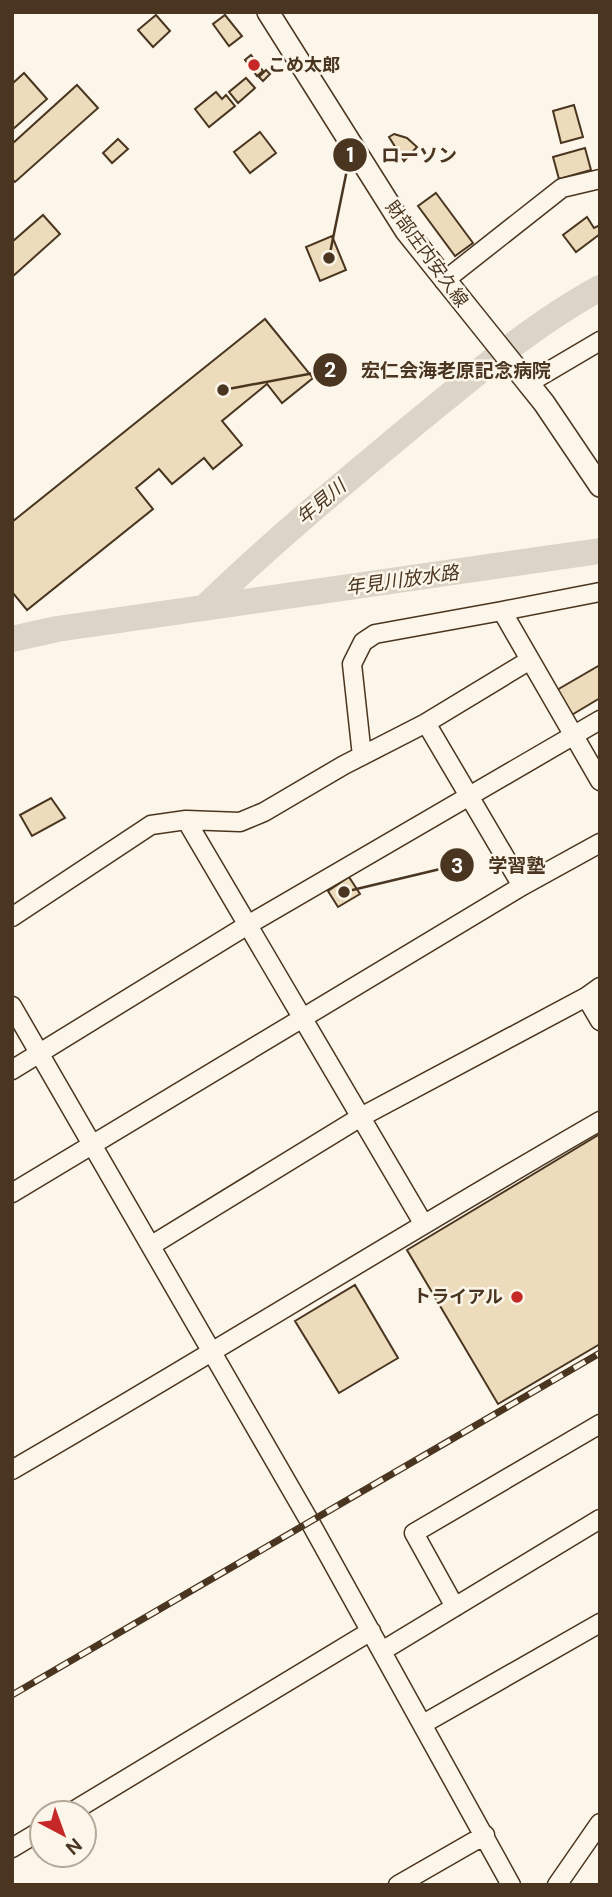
<svg xmlns="http://www.w3.org/2000/svg" width="612" height="1897" viewBox="0 0 612 1897" font-family="'DM Sans','Noto Sans JP',sans-serif">
  <rect width="100%" height="100%" fill="#fbf6e9"/>
  <g fill="none" stroke-linecap="round" stroke-linejoin="round">
    <path stroke="#dcd4c6" stroke-width="26" d="M204,608C270,544 341,485 412,426C471,378 532,325 600,288
      M12,639L57,629L600,551"/>
  </g>
  <path fill="#ecdcbc" stroke="#4a3520" stroke-width="2" d="M156,15L170,31L153,47L138,30Z
    M225,15L242,36L229,46L213,24Z
    M251,55L263,71L257,76L245,60Z
    M266,70L270,74L263,81L259,77Z
    M24,73L47,99L12,130V84Z
    M246,78L255,88L238,103L229,92Z
    M77,85L98,108L15,182L12,179V144Z
    M216,92L222,99L226,95L235,106L209,127L195,109Z
    M574,105L583,137L561,143L553,111Z
    M260,132L276,153L250,173L234,152Z
    M394,134L407,138L417,147L404,161L389,137Z
    M118,139L128,149L112,163L103,153Z
    M585,148L591,170L559,179L553,157Z
    M436,193L473,243L455,256L418,206Z
    M43,215L60,234L12,277V242Z
    M587,217L594,228L600,225V234L576,252L563,235Z
    M332,236L346,270L320,281L306,247Z
    M265,319L313,378L282,403L267,384L222,421L242,445L213,469L204,458L172,484L159,469L136,488L153,509L27,610L12,592V522Z
    M600,665V698L565,719L550,694Z
    M51,798L65,818L32,836L20,815Z
    M349,877L360,894L338,907L328,891Z
    M600,1134V1344L498,1404L407,1250Z
    M355,1285L398,1358L339,1393L295,1321Z"/>
  <g fill="none" stroke-linecap="round" stroke-linejoin="round">
    <defs>
      <path id="minor" d="M444,281L562,188L600,179
        M527,384L600,341
        M600,592L502,611L600,781
        M426,723L530,660
        M362,756L352,664L363,642L375,634L502,611
        M186,820L423,1223
        M12,917L151,825L186,820L240,822L264,812L344,765L426,723L522,886L600,843
        M600,987L586,997L600,1021
        M12,1006L310,1522L511,1885
        M12,1070L246,926L600,720
        M12,1193L522,886
        M152,1245L359,1118L586,997
        M12,1470C209,1356 402,1235 600,1121
        M455,1607L414,1533L600,1424
        M382,1651L600,1519
        M423,1724L600,1623
        M70,1813L371,1631
        M12,1848L42,1830
        M398,1885L485,1835
        M557,1885L600,1823"/>
      <path id="major" d="M268,12L406,231L544,403L600,486"/>
    </defs>
    <use href="#minor" stroke="#4a3520" stroke-width="21"/>
    <use href="#major" stroke="#4a3520" stroke-width="24"/>
    <use href="#minor" stroke="#fbf6e9" stroke-width="18"/>
    <use href="#major" stroke="#fbf6e9" stroke-width="21"/>
    <defs>
      <path id="rail" d="M12,1695L600,1353"/>
    </defs>
    <use href="#rail" stroke="#4a3520" stroke-width="7"/>
    <use href="#rail" stroke="#fbf6e9" stroke-width="4.5" stroke-dasharray="13" stroke-linecap="butt"/>
  </g>
  <g fill="#c62828" stroke="#fbf6e9" stroke-width="2.5">
    <circle cx="254" cy="65" r="7"/>
    <circle cx="517" cy="1297" r="7"/>
  </g>
  <g text-anchor="middle" dominant-baseline="central" stroke-width="5" stroke-linejoin="round" paint-order="stroke">
    <g font-size="18" font-weight="bold" fill="#4a3520" stroke="#fbf6e9" text-anchor="start">
      <text x="268" y="65">こめ太郎</text>
      <text x="503" y="1297" text-anchor="end">トライアル</text>
    </g>
    <g font-size="18" fill="#4a3520" stroke="#fbf6e9">
      <text transform="translate(427 254) rotate(54)">財部庄内安久線</text>
    </g>
    <g font-size="19" font-style="italic" fill="#4a3520" stroke="#fbf6e9">
      <text transform="translate(321 502) rotate(-40)">年見川</text>
      <text transform="translate(402 580) rotate(-8)">年見川放水路</text>
    </g>
  </g>
  <path fill="none" stroke="#4a3520" stroke-width="2.5" d="M329 258L350 155M223 390L330 370M344 892L457 865"/>
  <g fill="#4a3520" stroke="#fbf6e9" stroke-width="2.5">
    <circle cx="329" cy="258" r="7"/>
    <circle cx="223" cy="390" r="7"/>
    <circle cx="344" cy="892" r="7"/>
    <circle cx="350" cy="155" r="18"/>
    <circle cx="330" cy="370" r="18"/>
    <circle cx="457" cy="865" r="18"/>
  </g>
  <g font-size="21" text-anchor="middle" font-weight="bold" fill="#fff">
    <text x="350" y="162">1</text>
    <text x="330" y="377">2</text>
    <text x="457" y="873">3</text>
  </g>
  <g font-size="19" text-anchor="middle" font-weight="bold" fill="#4a3520" stroke="#fbf6e9" stroke-width="5" stroke-linejoin="round" paint-order="stroke">
    <text x="419" y="162">ローソン</text>
    <text x="456" y="377">宏仁会海老原記念病院</text>
    <text x="517" y="872">学習塾</text>
  </g>
  <rect width="612" height="1897" fill="none" stroke="#4a3520" stroke-width="28"/>
  <g transform="translate(63 1834) rotate(139)"><circle r="33" fill="#fbf6e9" stroke="#b4a999" stroke-width="2"/>
  <path d="M0-5L12 26L0 18L-12 26Z" fill="#c62828"/>
  <text y="-10" font-size="19" font-weight="bold" text-anchor="middle" fill="#4a3520">N</text>
  </g>
</svg>
